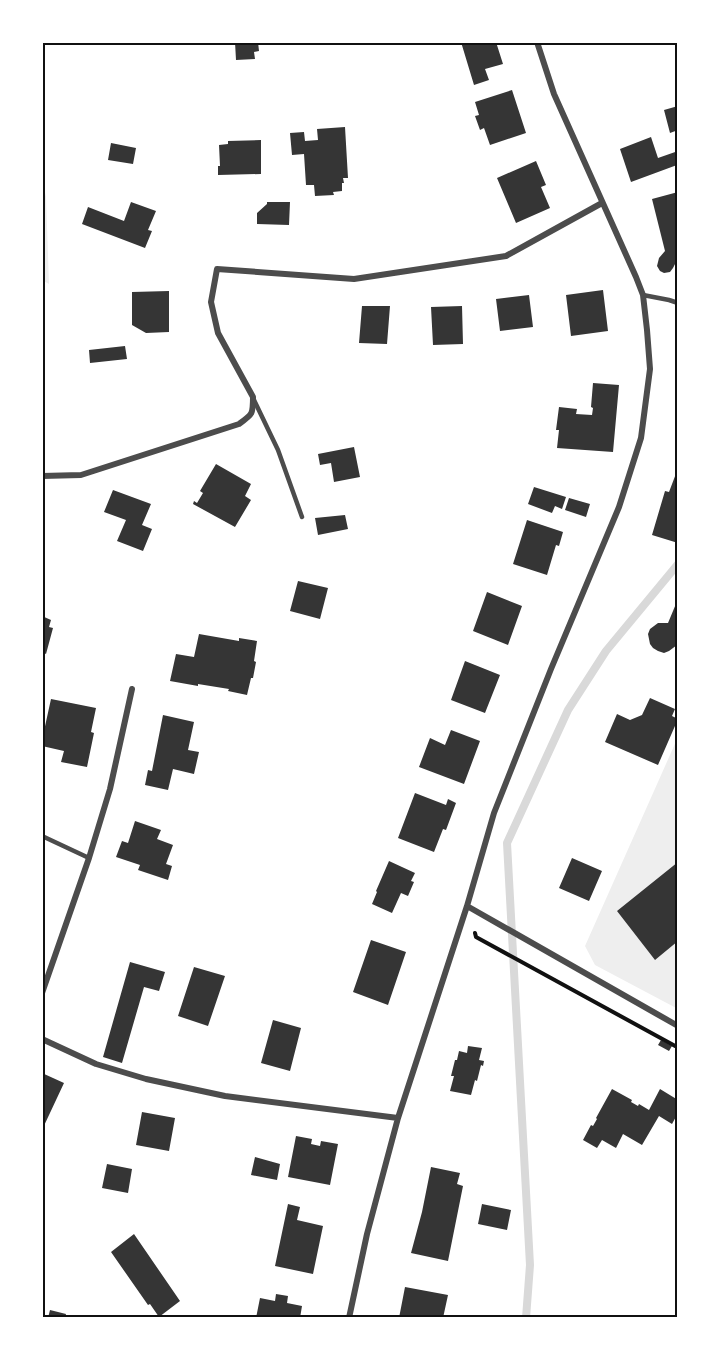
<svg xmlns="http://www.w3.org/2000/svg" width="720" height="1360" viewBox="0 0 720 1360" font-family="'Exo 2',sans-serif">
  <rect width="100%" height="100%" fill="#fff"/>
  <path fill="#eee" d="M42,178L46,197L49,284L42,280Z
    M678,737V1009L595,965L585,946Z"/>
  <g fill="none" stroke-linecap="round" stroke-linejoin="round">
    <path stroke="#d9d9d9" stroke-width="8" d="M526,1318L530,1265L507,843L568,710L606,651L678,564"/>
  </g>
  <path fill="#353535" d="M235,42H258L259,51L254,52L255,59L236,60Z
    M461,42H496L503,64L485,69L489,80L474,85Z
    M512,90L526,133L490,145L484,128L480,130L475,116L479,115L475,102Z
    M678,106V130L670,133L664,110Z
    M345,127L348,178H343L344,183H342V191L333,192L334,195L315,196L314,185H306L304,154L292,155L290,133L304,132L305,141L318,140L317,129Z
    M651,137L658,158L678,151V159L675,161L677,165L631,182L620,149Z
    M261,140V174L218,175V166H220L219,145L228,144V141Z
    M111,143L136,148L133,164L108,160Z
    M536,161L546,185L541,187L550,208L516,223L497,178Z
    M678,192V258L673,268L670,272L664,273L660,271L657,266L659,258L665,251L652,199Z
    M131,202L156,211L148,230L152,231L145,248L82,224L88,207L124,221Z
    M267,202H290L289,225L257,224V213L267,204Z
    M603,290L608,331L571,336L566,295Z
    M169,291V332L146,333L132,325V292Z
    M529,295L533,327L500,331L496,299Z
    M362,306H390L387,344L359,343Z
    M462,306L463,344L433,345L431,307Z
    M125,346L127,359L90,363L89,350Z
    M593,383L619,385L613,452L557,448L559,430H556L559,407L577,409L576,414L592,415L593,408L591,407Z
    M354,447L360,477L334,482L331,463L320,465L318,454Z
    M216,464L251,484L245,496L251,500L235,527L193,504L194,501L197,503L203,493L200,491Z
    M677,471H678V543L652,535L665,491L669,492Z
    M534,487L566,497L562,509L555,506L552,513L528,504Z
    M113,490L151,504L142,525L152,529L143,551L117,541L126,520L104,512Z
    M569,498L590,504L586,517L565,510Z
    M345,515L348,529L318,535L315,518Z
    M527,520L563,532L559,546L556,545L547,575L513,564Z
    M298,581L328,588L320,619L290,611Z
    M487,592L522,606L508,645L473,631Z
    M678,599V645H677L669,651L664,653L658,651L653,648L650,644L648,634L650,629L658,623H668Z
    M42,616L51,620L49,627L53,628L46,654L42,652Z
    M199,634L239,641V638L257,641L254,661L256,662L253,678H251L247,695L228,691L229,689L198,684V686L170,681L176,654L194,657Z
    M465,661L500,675L485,713L451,700Z
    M650,698L675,709L672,716L678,719L658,765L605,742L617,714L630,720L642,715Z
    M51,699L96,708L91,732L94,733L87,767L61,762L64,751L42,746V740Z
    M163,715L194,722L188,750L199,752L194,774L173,769L168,790L145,785L148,770L152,771Z
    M451,730L480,741L464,784L419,767L430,738L445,745Z
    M415,793L446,805L448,799L456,803L446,830L443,829L434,852L398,838Z
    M135,821L161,830L157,839L173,845L166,864L172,866L168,880L138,870L140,865L116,857L122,841L128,843Z
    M572,858L602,871L589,901L559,888Z
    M389,861L415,873L411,881L414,882L408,896L401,893L392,913L372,904L377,892L376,891Z
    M678,862V941L655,960L617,911Z
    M371,940L406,952L388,1005L353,992Z
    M130,962L165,972L159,991L144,987L122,1063L103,1057Z
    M194,967L225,976L208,1026L178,1016Z
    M273,1020L301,1028L290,1071L261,1063Z
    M661,1040L672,1046L669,1051L658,1045Z
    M468,1046L482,1048L479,1060L484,1061L483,1066L481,1065L477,1081L475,1080L471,1095L450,1091L454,1076H451L455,1060H457L459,1051L467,1053Z
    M42,1073L64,1083L42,1130Z
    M612,1089L632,1100L631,1102L638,1106L639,1104L649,1110L660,1089L678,1100V1113L672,1124L659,1116L642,1145L623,1134L616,1148L602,1140L597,1148L583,1140L591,1125L593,1126L597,1119L596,1118Z
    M142,1112L175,1118L169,1151L136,1145Z
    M296,1136L312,1139L311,1144L320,1146L321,1141L338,1144L330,1185L288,1177Z
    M255,1157L280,1164L277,1180L251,1175Z
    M107,1164L132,1169L128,1193L102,1188Z
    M431,1167L460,1173L457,1184L463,1186L448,1261L411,1253L422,1212Z
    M288,1204L300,1207L297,1220L323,1226L313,1274L275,1266Z
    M482,1204L511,1210L507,1230L478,1224Z
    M134,1234L180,1301L159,1317L150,1304L148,1305L111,1252Z
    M405,1287L448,1295L443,1318H399Z
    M276,1294L288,1296L287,1303L302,1306L300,1318H256L260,1298L275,1301Z
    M50,1310L66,1314L65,1318H48Z"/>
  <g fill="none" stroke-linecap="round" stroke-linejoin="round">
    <path stroke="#111" stroke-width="4" d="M475,933L476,937L677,1047L678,1046"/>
    <path stroke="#4c4c4c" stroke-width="4.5" d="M643,295L669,300L678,303
      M254,400L278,450L302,517
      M42,836L89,858"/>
    <path stroke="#4c4c4c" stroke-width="6" d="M42,476L81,475L239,424C253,414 253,414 253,397L218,333L211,302L217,269L354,279L506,256L602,203
      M467,906L678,1026
      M42,993L89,858L110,789L132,689
      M42,1039L96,1064L146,1079L225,1096L398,1118
      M349,1318L367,1234L398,1118L467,906L494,813L551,669L619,507L641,438L650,369L647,330L643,295L636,277L554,94L537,42"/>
  </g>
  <rect width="720" height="1360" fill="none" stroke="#ffffff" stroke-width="87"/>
  <rect x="44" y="44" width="632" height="1272" fill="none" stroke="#111" stroke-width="2"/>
</svg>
